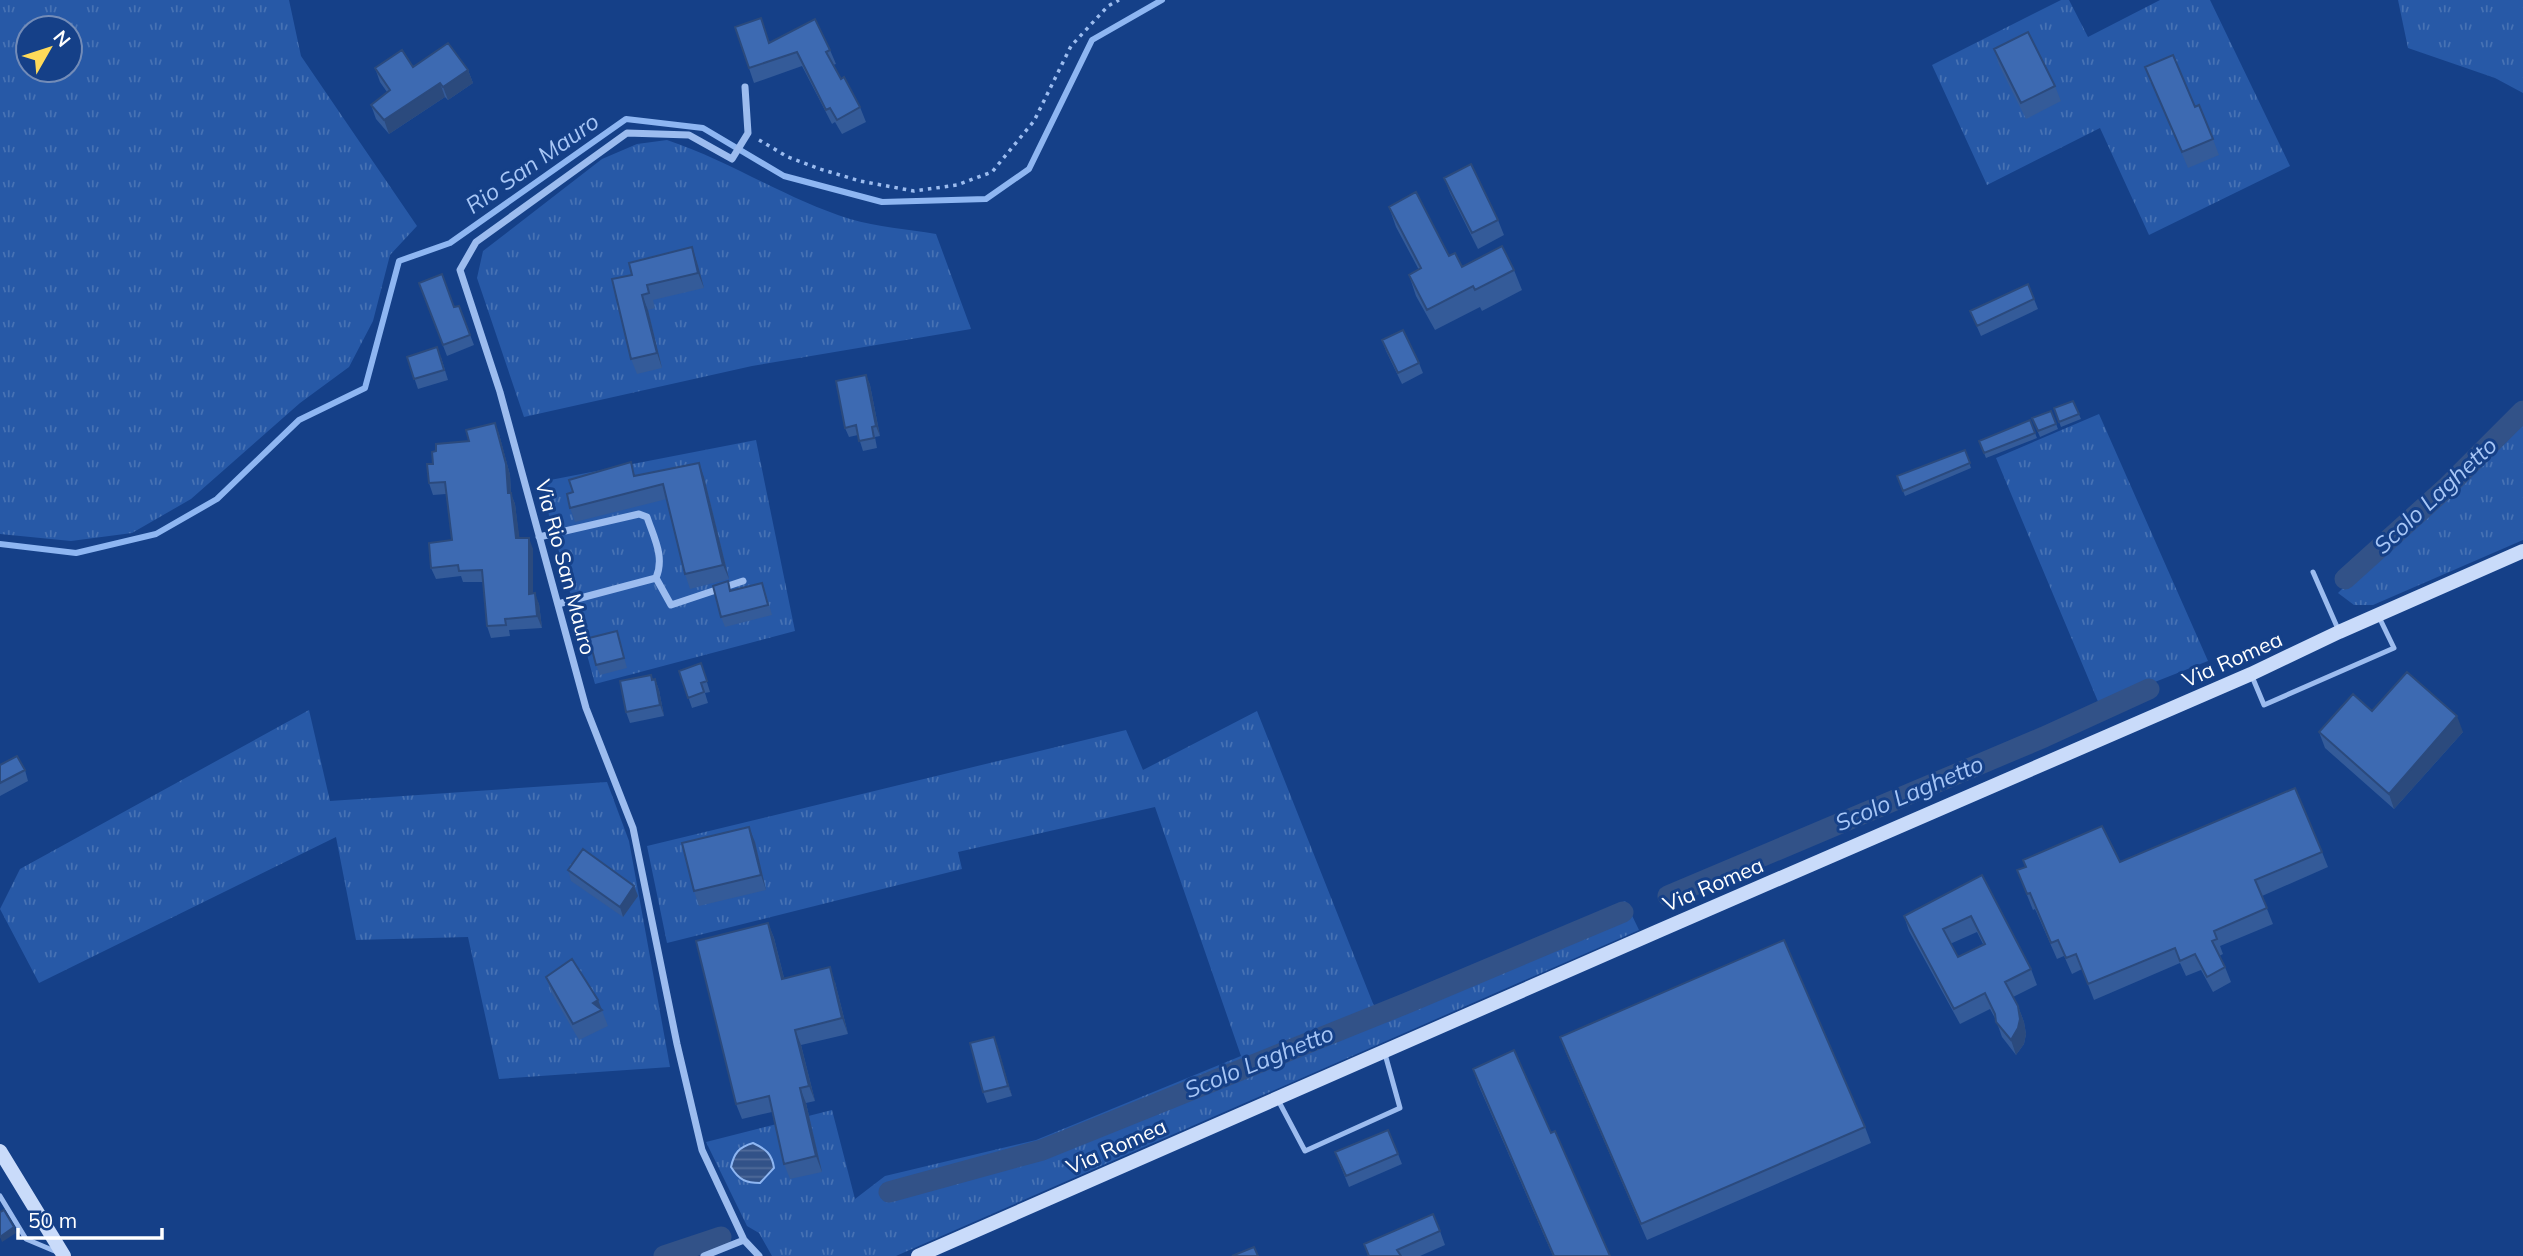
<svg xmlns="http://www.w3.org/2000/svg" width="2523" height="1256" viewBox="0 0 2523 1256" font-family="Mulish,sans-serif">
  <defs>
    <pattern id="grass-tufts" width="24" height="20" patternUnits="userSpaceOnUse" patternTransform="scale(1.75)"><rect width="24" height="20" fill="#2759a7"/><path d="M3 7l-1-3M5 7V3M7 7l1-3M15 17l-1-3M17 17v-4M19 17l1-3" fill="none" stroke="#4772b4"/></pattern>
    <pattern id="water-rules" width="6" height="5" patternUnits="userSpaceOnUse" patternTransform="scale(1.75)"><rect width="6" height="5" fill="#325288"/><path d="M0 2.5h6" fill="none" stroke="#516c9a"/></pattern>
  </defs>
  <rect width="100%" height="100%" fill="#154088"/>
  <path fill="url(#grass-tufts)" fill-rule="evenodd" d="M0,0H289L301,56L417,226L390,255L373,321L349,367L300,403L191,499L132,533L71,541L0,534ZM28,28H70V70H28Z
    M2061,0H2069L2088,37L2160,0H2210L2290,166L2149,235L2100,128L1987,185L1932,65Z
    M2398,0H2523V93L2495,78L2408,48Z
    M667,140C730,161 786,199 850,219C877,227 908,229 936,234L971,329L752,366L524,417L477,278L483,251L602,159L637,144Z
    M2523,405V540L2373,605H2354L2338,593Z
    M2099,414L2208,661L2099,704L1996,458Z
    M756,440L795,631L595,684L540,482Z
    M309,710L330,801L607,782L629,841L670,1067L499,1079L468,937L356,940L336,837L39,983L0,909L20,869Z
    M1257,711L1374,1006L1625,901L1639,930L896,1256H772L759,1233L747,1226L706,1142L832,1110L855,1199L885,1176L1036,1140L1241,1056L1155,807L958,852L962,869L667,943L647,846L1126,730L1143,770Z"/>
  <path fill="url(#water-rules)" stroke="#8eb6f2" stroke-width="2" d="M753,1143C766,1149 772,1154 774,1168L760,1183C746,1183 739,1180 731,1167C734,1153 739,1147 753,1143Z"/>
  <g fill="none" stroke-linecap="round" stroke-linejoin="round">
    <path stroke="#8eb6f2" stroke-width="6" d="M0,544L76,553L156,534L217,499L299,420L365,388L399,261L450,243L626,119L703,128L784,176L882,202L986,199L1029,169L1092,40L1162,0"/>
    <path stroke="#325288" stroke-width="21" d="M2345,579L2448,486L2523,411
      M1668,896L2044,737L2149,689
      M889,1192L1042,1150L1407,1003L1623,912
      M664,1256L721,1237"/>
    <path stroke="#9cbcef" stroke-width="3.5" stroke-dasharray="3.5 5" stroke-linecap="butt" d="M759,140L788,157L820,169L860,181L914,191L957,185L992,172L1034,121L1071,46L1108,6L1119,0"/>
    <path stroke="#9cbcef" stroke-width="5" d="M2313,572L2338,629
      M2251,674L2264,705L2394,648L2379,617
      M1278,1100L1305,1151L1400,1108L1385,1054
      M0,1196L26,1239L57,1252"/>
    <path stroke="#9cbcef" stroke-width="7" d="M745,87L748,133L732,159L689,135L627,133L476,242L460,270L500,392L586,708L633,828L677,1044L702,1150L744,1240L759,1256
      M539,537L639,514L647,517C654,538 665,557 656,578
      M558,604L656,578L671,605L743,581
      M704,1256L744,1240"/>
    <path stroke="#c9dbfa" stroke-width="14" d="M0,1151L64,1256
      M918,1256L1656,932L2251,674L2339,632L2523,551"/>
  </g>
  <path fill="#345b99" fill-rule="evenodd" d="M735,27L769,43L830,50L836,64L833,65L841,79L860,107L866,122L842,134L835,122L832,124L802,66L754,83Z
    M1994,49L2055,86L2061,101L2026,119L1999,65Z
    M413,67L468,70L473,83L448,100L445,97L389,134L376,119L371,105L387,92L380,82L375,68Z
    M2145,67L2213,139L2219,155L2188,168Z
    M1444,178L1498,220L1504,235L1478,249L1450,193Z
    M1389,207L1462,267L1514,270L1522,290L1482,311L1480,307L1435,330L1416,296L1409,275L1419,270L1396,227Z
    M697,262L704,288L653,300L655,308L648,310L662,368L637,374L631,359L612,279Z
    M419,283L454,307L459,306L474,345L447,356Z
    M2034,299L2038,309L1981,336L1970,311Z
    M1382,340L1419,363L1423,373L1402,384L1386,351Z
    M407,357H441L448,380L418,389Z
    M866,375L870,385L880,436L875,437L877,448L863,451L858,435L849,437L845,428Z
    M2073,401L2081,419L2061,427L2054,408Z
    M2051,411L2058,429L2040,437L2032,418Z
    M2030,420L2037,438L1986,458L1979,441Z
    M495,423L499,434L510,475L511,494L515,504L519,538L533,549V593L539,604L542,628L509,630L510,636L491,638L487,626L483,582H463L461,576L436,579L431,568L452,540L446,494L433,495L429,483L436,451L469,441Z
    M1965,450L1971,468L1905,496L1897,476Z
    M636,476L704,477L729,579L690,589L685,574L667,499L575,522L570,508Z
    M731,591L766,593L772,615L725,627L721,617Z
    M617,631L627,668L600,675L596,665Z
    M701,663L710,692L705,693L708,703L692,708L679,671Z
    M651,675L653,680L655,679L659,690L664,716L630,723L626,712Z
    M2372,711L2463,732L2394,809L2325,748L2319,732Z
    M0,765L25,770L28,781L0,796Z
    M755,842L766,890L699,906L694,891Z
    M2322,852L2328,867L2262,896L2273,924L2220,946L2223,954L2219,956L2225,967L2231,982L2213,992L2201,970L2186,976L2180,963L2094,1000L2082,969L2072,974L2064,956L2057,959L2035,909L2033,910L2017,870L2120,862Z
    M568,870L634,886L638,896L623,917L571,881Z
    M1982,875L2031,969L2037,985L2013,997L2018,1006L2024,1022L2026,1034L2024,1044L2016,1055L2002,1037L1996,1020L1990,1009L1960,1024L1909,931L1904,916ZM1977,932L1983,944L1958,957L1950,944Z
    M768,923L774,938L784,978L835,982L848,1034L801,1045L815,1101L806,1103L822,1172L790,1179L784,1164L772,1112L742,1119L736,1104Z
    M546,977L598,1000L608,1026L579,1040L551,992Z
    M994,1037L1012,1096L987,1103L983,1092Z
    M1560,1037L1865,1127L1871,1143L1647,1240L1566,1053Z
    M1473,1069L1551,1133L1610,1256H1553L1478,1084Z
    M1335,1152L1398,1154L1402,1164L1349,1187Z
    M1440,1231L1445,1245L1420,1256H1368L1364,1244Z"/>
  <path fill="#2b4a7d" d="M468,70L473,83L448,100L443,87Z
    M440,83L445,97L389,134L384,120Z
    M692,247L697,262L704,288L698,273Z
    M642,295L648,310L662,368L657,353Z
    M866,375L870,385L880,436L876,426Z
    M495,423L499,434L510,475L511,494L515,504L521,549L516,538Z
    M699,463L704,477L729,579L723,565Z
    M529,538L533,549V605L529,594Z
    M535,593L539,604L542,628L537,616Z
    M655,679L659,690L664,716L660,705Z
    M2457,716L2463,732L2394,809L2389,794Z
    M749,827L755,842L766,890L761,875Z
    M634,886L638,896L623,917L620,907Z
    M768,923L774,938L788,994L782,979Z
    M830,967L835,982L848,1034L842,1018Z
    M598,1000L602,1010L593,1003Z
    M2018,1006L2024,1022L2026,1034L2024,1044L2016,1055L2011,1040Z
    M795,1030L801,1045L815,1101L809,1086Z
    M994,1037L998,1047L1012,1096L1008,1086Z
    M800,1088L806,1103L822,1172L816,1156Z
    M14,1227L16,1233L2,1242L0,1237Z"/>
  <path fill="#3d6ab2" stroke="#2b4a7d" stroke-width="2" fill-rule="evenodd" d="M761,18L769,43L815,19L830,50L826,52L841,79L844,77L860,107L837,120L830,108L826,110L797,52L749,68L735,27Z
    M2028,32L2055,86L2021,103L1994,49Z
    M448,43L468,70L443,87L440,83L384,120L371,105L390,90L375,68L402,50L413,67Z
    M2173,55L2195,107L2199,105L2213,139L2182,152L2145,67Z
    M1471,164L1498,220L1472,233L1444,178Z
    M1416,192L1449,256L1455,253L1462,267L1502,246L1514,270L1475,290L1473,286L1427,310L1409,275L1421,268L1389,207Z
    M692,247L698,273L647,285L649,293L642,295L657,353L631,359L612,279L632,275L629,263Z
    M442,274L454,307L459,306L470,335L443,345L419,283Z
    M2028,284L2034,299L1977,326L1970,311Z
    M1403,330L1419,363L1398,373L1382,340Z
    M437,347L444,370L414,379L407,357Z
    M866,375L876,426L872,427L874,438L859,441L856,425L845,428L836,381Z
    M2073,401L2079,414L2059,422L2054,408Z
    M2051,411L2056,424L2038,431L2032,418Z
    M2030,420L2035,433L1984,453L1979,441Z
    M495,423L506,464L508,493H511L516,538H529V594L535,593L537,616L505,619L506,625L487,626L482,570L459,571L458,565L431,568L429,543L452,540L445,482L429,483L427,464H433L432,452L436,451V444L469,441L466,430Z
    M1965,450L1970,463L1903,491L1897,476Z
    M631,462L634,476L699,463L723,565L685,574L663,484L570,508L567,494L573,492L569,480Z
    M728,581L730,591L762,583L768,605L721,617L713,586Z
    M617,631L624,658L596,665L589,638Z
    M701,663L707,681L701,683L704,692L688,698L679,671Z
    M2407,672L2457,716L2389,794L2319,732L2353,694L2372,711Z
    M651,675L652,680L655,679L660,705L626,712L620,681Z
    M17,756L25,770L0,783V765Z
    M2295,788L2322,852L2255,880L2267,908L2214,931L2217,939L2212,941L2225,967L2207,977L2195,954L2180,961L2175,948L2088,984L2076,954L2066,958L2058,940L2051,943L2030,893L2027,894L2017,870L2026,867L2023,860L2102,826L2120,862Z
    M749,827L761,875L694,891L682,843Z
    M583,849L634,886L620,907L568,870Z
    M1982,875L2031,969L2005,982L2018,1006L2020,1019L2018,1028L2011,1040L1996,1022L1995,1014L1985,993L1954,1009L1904,916ZM1971,916L1985,944L1958,957L1943,929Z
    M768,923L782,979L830,967L842,1018L795,1030L809,1086L800,1088L816,1156L784,1164L769,1096L736,1104L696,941Z
    M1784,940L1865,1127L1641,1224L1560,1037Z
    M572,959L598,1000L593,1003L602,1010L573,1024L546,977Z
    M994,1037L1008,1086L983,1092L970,1043Z
    M1514,1050L1551,1133L1555,1131L1610,1256H1554L1473,1069Z
    M1388,1130L1398,1154L1346,1176L1335,1152Z
    M4,1210L14,1227L0,1237V1212Z
    M1433,1214L1440,1231L1397,1250L1401,1256H1369L1364,1244Z
    M1254,1247L1258,1256H1232Z"/>
  <g text-anchor="middle" dominant-baseline="central" stroke-width="6" stroke-linejoin="round" paint-order="stroke">
    <g font-size="21" fill="#fff" stroke="#154088">
      <text transform="translate(566 567) rotate(75)">Via Rio San Mauro</text>
      <text transform="translate(2232 659) rotate(-24)">Via Romea</text>
      <text transform="translate(1713 884) rotate(-23)">Via Romea</text>
      <text transform="translate(1116 1146) rotate(-24)">Via Romea</text>
    </g>
    <g font-size="23" font-style="italic" fill="#a7c6f6" stroke="#154088">
      <text transform="translate(532 163) rotate(-35)">Rio San Mauro</text>
      <text transform="translate(2435 495) rotate(-43)">Scolo Laghetto</text>
      <text transform="translate(1909 793) rotate(-23)">Scolo Laghetto</text>
      <text transform="translate(1259 1061) rotate(-22)">Scolo Laghetto</text>
    </g>
  </g>
  <g transform="translate(49 49) rotate(51)"><circle r="33" fill="#154088" stroke="#738cb8" stroke-width="2"/>
  <path d="M0-5L12 26L0 18L-12 26Z" fill="#ffda59"/>
  <text y="-10" font-size="19" font-weight="bold" text-anchor="middle" fill="#ffffff">N</text>
  </g>
  <path d="M18 1228v10h144v-10" fill="none" stroke="#ffffff" stroke-width="3.5"/>
  <text x="28" y="1228" font-size="21" fill="#ffffff" stroke="#154088" stroke-width="5" paint-order="stroke">50 m</text>
</svg>
